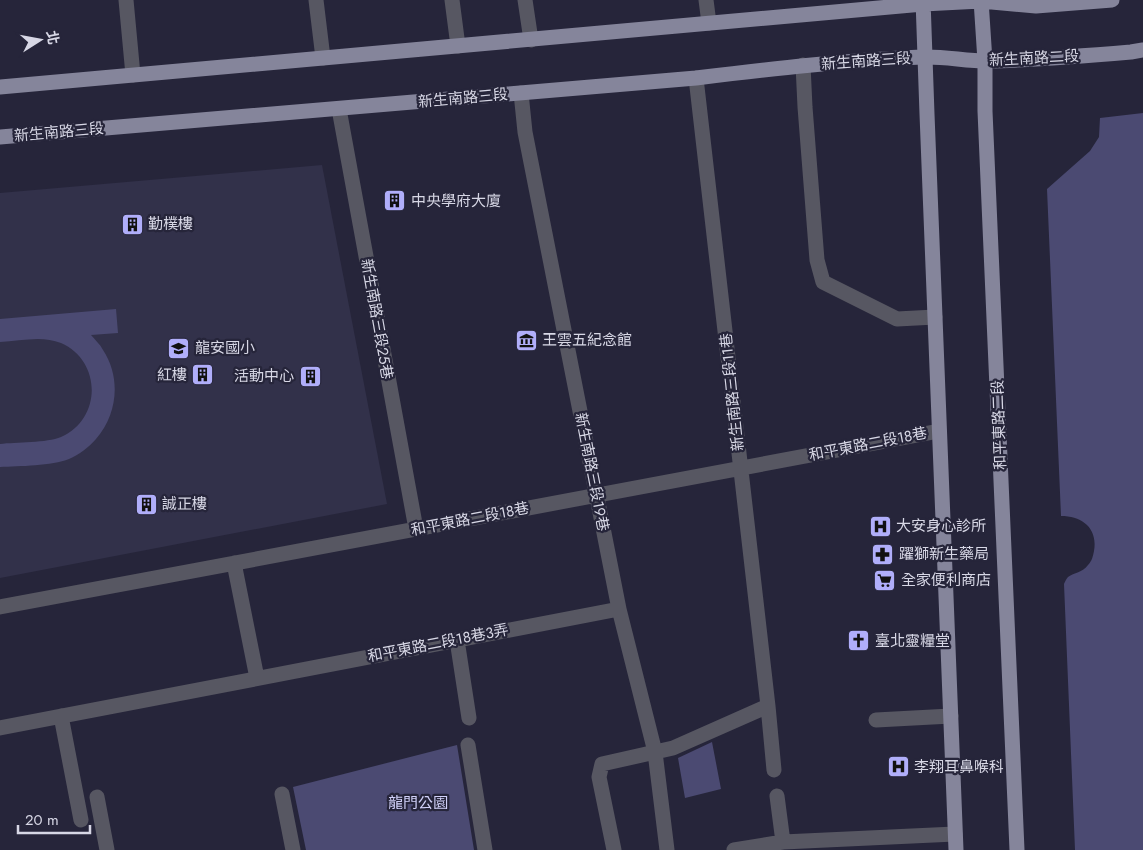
<svg xmlns="http://www.w3.org/2000/svg" width="1143" height="850" viewBox="0 0 1143 850" font-family="Jost,'Noto Sans TC',sans-serif">
  <rect width="100%" height="100%" fill="#26253a"/>
  <path fill="#32314a" d="M322,165L387,504L0,578V193Z"/>
  <path fill="#4b4a72" d="M1143,113V850H1075L1064,584C1065,582 1066,579 1068,577C1073,573 1082,573 1088,565C1092,561 1093,556 1094,551C1098,528 1082,516 1061,516L1047,189L1090,151L1099,137L1100,118Z
    M116,309L118,333L91,335C95,340 100,344 103,350C121,377 118,414 96,439C89,447 79,455 69,459C52,466 19,466 0,467V444C16,442 47,443 61,437C102,419 102,361 61,343C42,335 20,341 0,342V319Z
    M712,742L721,789L685,798L678,758Z
    M457,745L474,850H306L293,787Z"/>
  <g fill="none" stroke-linecap="round" stroke-linejoin="round">
    <path stroke="#575762" stroke-width="15" d="M126,0L133,75
      M316,0L323,58
      M452,0L458,46
      M525,0L531,40
      M706,0L709,23
      M803,65L805,107L817,260L823,282L897,319L935,317
      M521,93L525,132L619,609L655,752L667,850
      M339,109L416,529
      M234,563L257,678
      M0,607L939,431
      M457,640L469,718
      M768,706L774,770
      M61,716L81,820
      M876,720L951,716
      M0,728L619,609
      M468,745L485,850
      M282,794L293,850
      M777,796L783,842
      M97,797L107,850
      M614,850L599,777L602,764L673,748L768,706L696,78
      M734,850L783,842L955,834"/>
    <path stroke="#85859b" stroke-width="15" d="M923,0L927,114L956,850
      M981,0L985,61V111L1017,850
      M0,87L923,4L981,1L1036,6L1112,0
      M0,137L696,78C771,69 847,60 922,57C944,56 965,61 987,61C1035,60 1083,56 1131,52L1143,50"/>
  </g>
  <defs>
    <symbol id="building-square" viewBox="-11 -11 22 22"><rect x="-9" y="-9" width="18" height="18" rx="4" fill="#b0aefa" stroke="#26253a"/><path d="M-4-6H4V6H1V3H-1V6H-4ZM-2.5-4.3h1.7v1.8h-1.7ZM.8-4.3h1.7v1.8H.8ZM-2.5-1h1.7V.8h-1.7ZM.8-1h1.7V.8H.8Z" fill="#111"/></symbol>
    <symbol id="museum-square" viewBox="-11 -11 22 22"><rect x="-9" y="-9" width="18" height="18" rx="4" fill="#b0aefa" stroke="#26253a"/><path d="M0-6L6-3V-2H-6V-3ZM-5-1h2V3h-2ZM-1-1h2V3h-2ZM3-1h2V3H3ZM-6 4H6V6H-6Z" fill="#111"/></symbol>
    <symbol id="school-square" viewBox="-11 -11 22 22"><rect x="-9" y="-9" width="18" height="18" rx="4" fill="#b0aefa" stroke="#26253a"/><path d="M0-5L7-2L0 1L-7-2ZM-4 1L0 2.5L4 1V4Q0 6-4 4Z" fill="#111"/></symbol>
    <symbol id="hospital-square" viewBox="-11 -11 22 22"><rect x="-9" y="-9" width="18" height="18" rx="4" fill="#b0aefa" stroke="#26253a"/><path d="M-5-5h3v3.5h4V-5h3V5h-3V1.5h-4V5h-3Z" fill="#111"/></symbol>
    <symbol id="pharmacy-square" viewBox="-11 -11 22 22"><rect x="-9" y="-9" width="18" height="18" rx="4" fill="#b0aefa" stroke="#26253a"/><path d="M-2-6h4v4h4v4h-4v4h-4v-4h-4v-4h4Z" fill="#111"/></symbol>
    <symbol id="supermarket-square" viewBox="-11 -11 22 22"><rect x="-9" y="-9" width="18" height="18" rx="4" fill="#b0aefa" stroke="#26253a"/><path d="M-6-5.5h2.5l.6 2H6L4.5 2H-2.5L-4.4-4H-6ZM-1.5 3.2a1.3 1.3 0 1 0 .1 0ZM3 3.2a1.3 1.3 0 1 0 .1 0Z" fill="#111"/></symbol>
    <symbol id="church-square" viewBox="-11 -11 22 22"><rect x="-9" y="-9" width="18" height="18" rx="4" fill="#b0aefa" stroke="#26253a"/><path d="M-1.2-6h2.4v3.5h3.3v2.4h-3.3V6h-2.4V-.1h-3.3v-2.4h3.3Z" fill="#111"/></symbol>
  </defs>
  <g fill-rule="evenodd">
    <use href="#building-square" x="382" y="188" width="25" height="25"/>
    <use href="#building-square" x="120" y="212" width="25" height="25"/>
    <use href="#museum-square" x="514" y="328" width="25" height="25"/>
    <use href="#school-square" x="166" y="336" width="25" height="25"/>
    <use href="#building-square" x="190" y="362" width="25" height="25"/>
    <use href="#building-square" x="298" y="364" width="25" height="25"/>
    <use href="#building-square" x="134" y="492" width="25" height="25"/>
    <use href="#hospital-square" x="868" y="514" width="25" height="25"/>
    <use href="#pharmacy-square" x="870" y="542" width="25" height="25"/>
    <use href="#supermarket-square" x="872" y="568" width="25" height="25"/>
    <use href="#church-square" x="846" y="628" width="25" height="25"/>
    <use href="#hospital-square" x="886" y="754" width="25" height="25"/>
  </g>
  <g text-anchor="middle" dominant-baseline="central" stroke-width="4.5" stroke-linejoin="round" paint-order="stroke">
    <g font-size="15" fill="#d7d7e5" stroke="#26253a">
      <text transform="translate(1034 58) rotate(-3)">新生南路二段</text>
      <text transform="translate(866 61) rotate(-4)">新生南路三段</text>
      <text transform="translate(463 98) rotate(-5)">新生南路三段</text>
      <text transform="translate(59 132) rotate(-5)">新生南路三段</text>
      <text transform="translate(377 319) rotate(80)">新生南路三段25巷</text>
      <text transform="translate(732 392) rotate(-96)">新生南路三段11巷</text>
      <text transform="translate(999 425) rotate(-92)">和平東路二段</text>
      <text transform="translate(868 444) rotate(-11)">和平東路二段18巷</text>
      <text transform="translate(592 472) rotate(79)">新生南路三段19巷</text>
      <text transform="translate(470 519) rotate(-11)">和平東路二段18巷</text>
      <text transform="translate(438 643) rotate(-11)">和平東路二段18巷3弄</text>
    </g>
    <g font-size="15" fill="#d7d7e5" stroke="#26253a" text-anchor="start">
      <text x="411" y="201">中央學府大廈</text>
      <text x="148" y="224">勤樸樓</text>
      <text x="542" y="340">王雲五紀念館</text>
      <text x="195" y="348">龍安國小</text>
      <text x="187" y="375" text-anchor="end">紅樓</text>
      <text x="294" y="376" text-anchor="end">活動中心</text>
      <text x="162" y="504">誠正樓</text>
      <text x="896" y="526">大安身心診所</text>
      <text x="899" y="554">躍獅新生藥局</text>
      <text x="901" y="580">全家便利商店</text>
      <text x="875" y="641">臺北靈糧堂</text>
      <text x="914" y="767">李翔耳鼻喉科</text>
    </g>
    <g font-size="15" fill="#d1d1f9" stroke="#26253a">
      <text x="418" y="803">龍門公園</text>
    </g>
  </g>
  <g transform="translate(40 40) rotate(79)" stroke="#26253a" stroke-width="4" paint-order="stroke">
  <path d="M0-4L9 19L0 12L-9 19Z" fill="#d7d7e5"/>
  <text y="-8" font-size="14" font-weight="bold" text-anchor="middle" fill="#d7d7e5">北</text>
  </g>
  <path d="M18 825v8h72v-8" fill="none" stroke="#d7d7e5" stroke-width="2.5"/>
  <text x="25" y="825" font-size="15" fill="#d7d7e5" stroke="#26253a" stroke-width="4" paint-order="stroke">20 m</text>
</svg>
